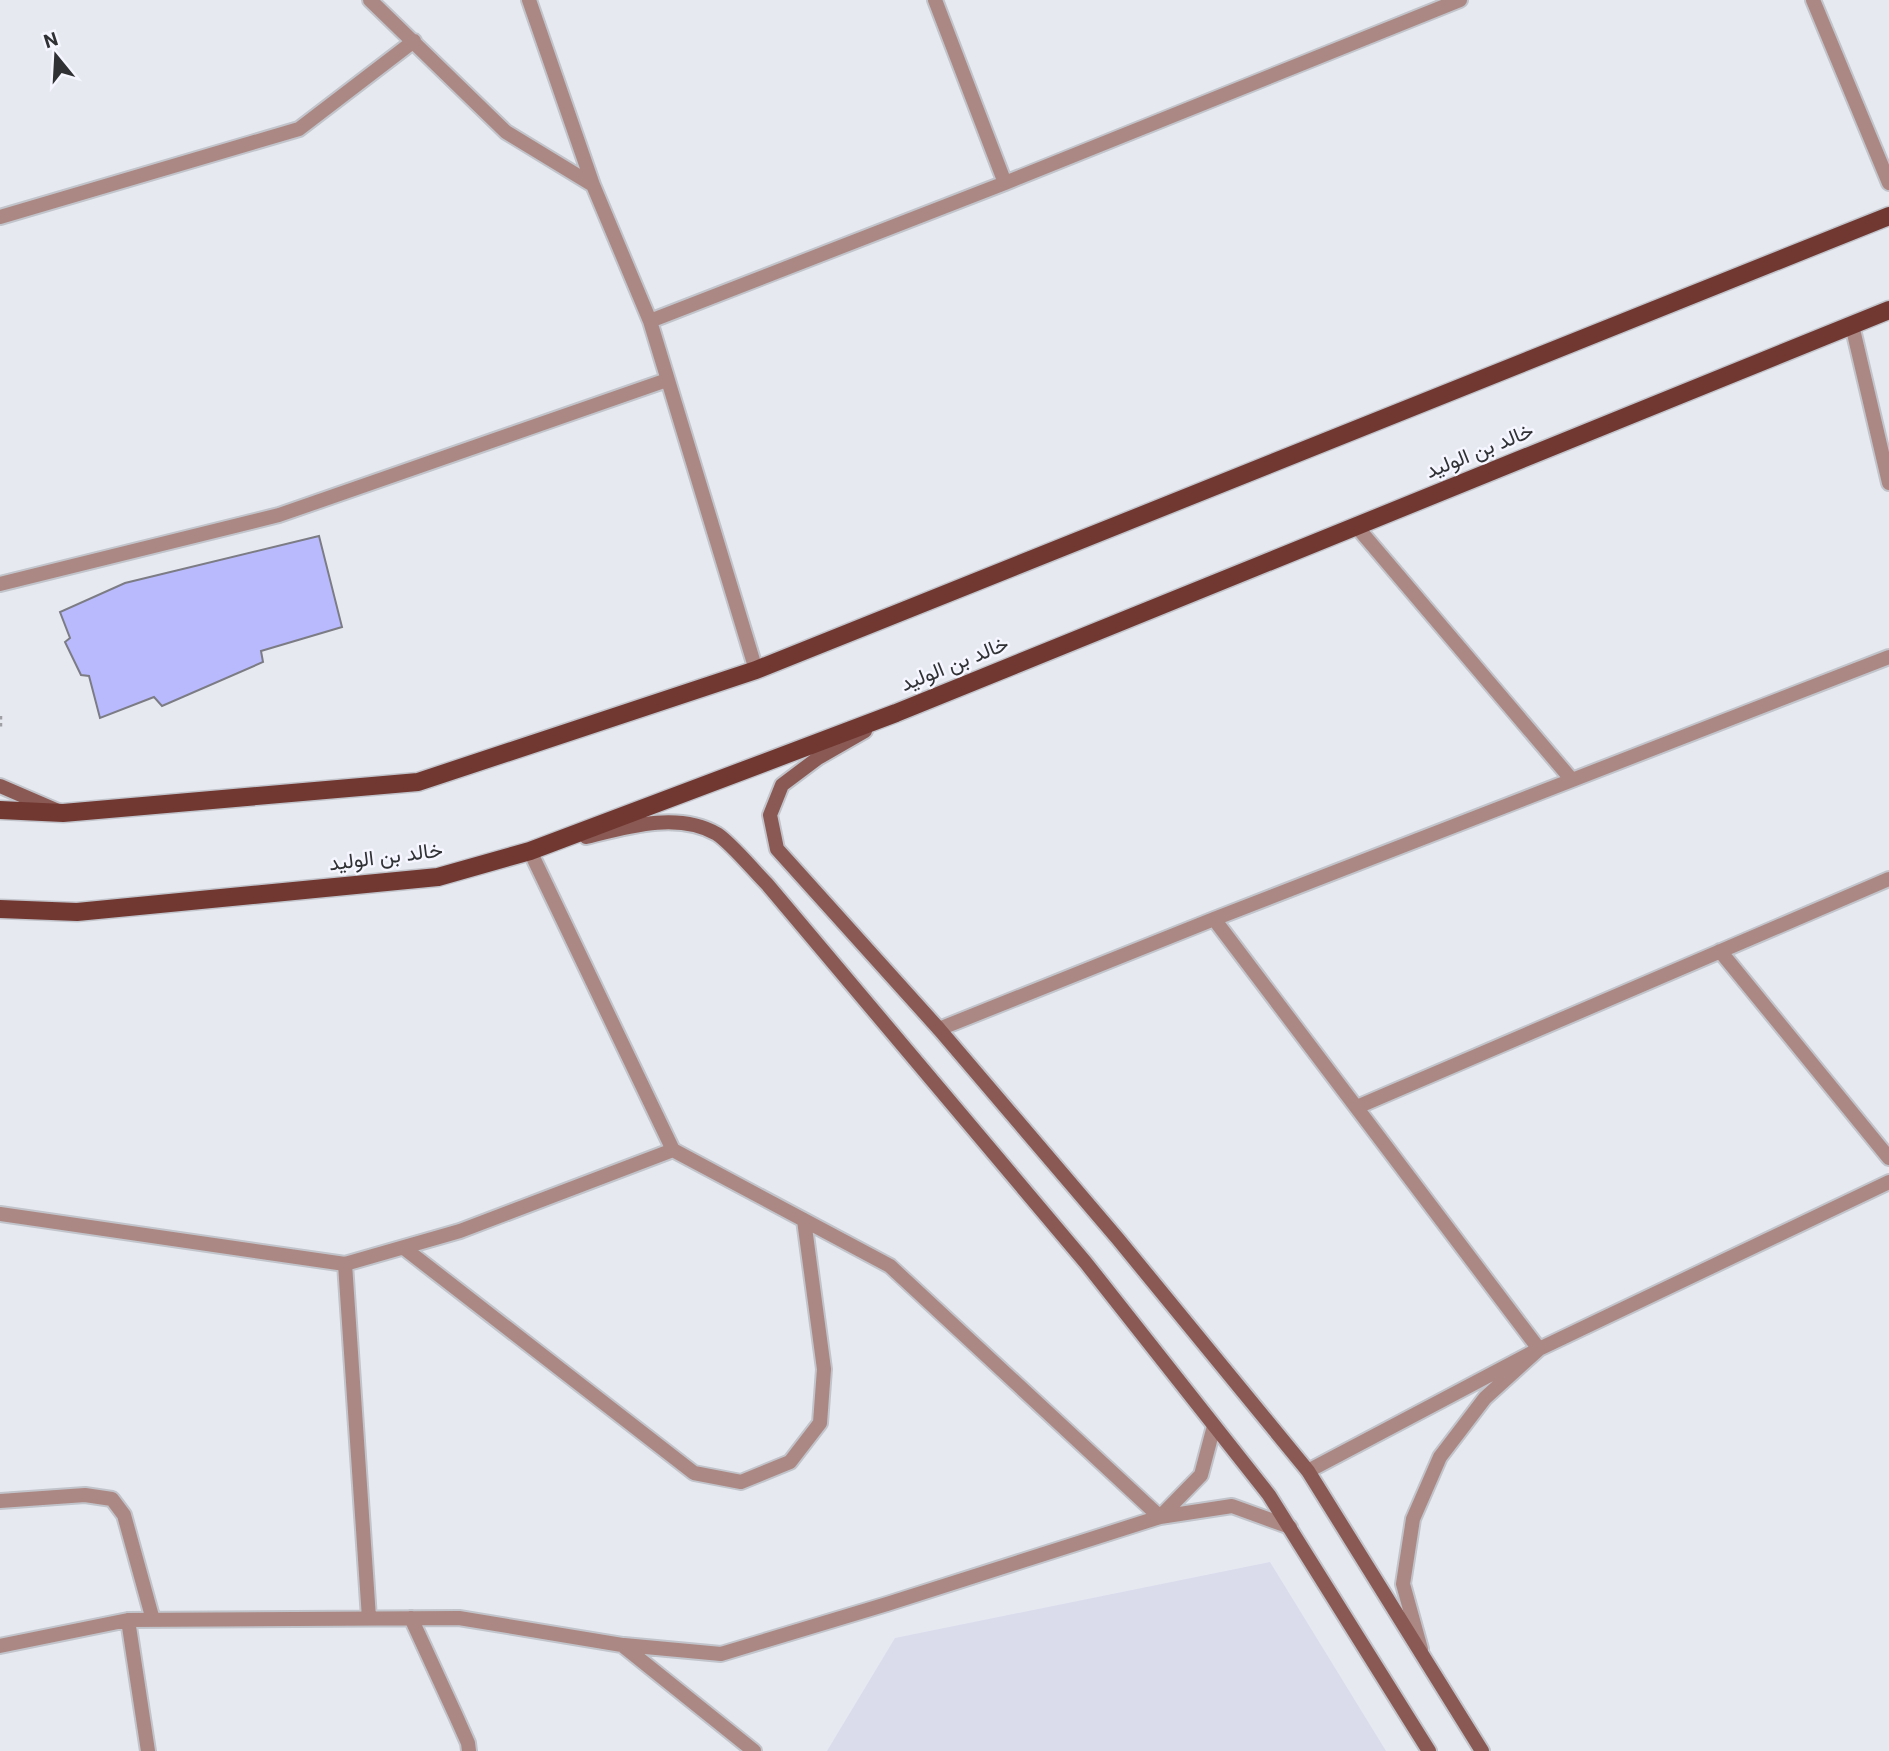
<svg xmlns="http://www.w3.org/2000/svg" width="1889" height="1751" viewBox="0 0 1889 1751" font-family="Georgia,Vazirmatn,serif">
  <rect width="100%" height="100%" fill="#e7e9f1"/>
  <path fill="#dadcec" d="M1270,1562L1386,1751H827L895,1638Z"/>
  <path fill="#b9bafe" stroke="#7c7c84" stroke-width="2" d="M319,536L342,627L261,651L263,662L162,706L154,697L100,718L89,676L81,675L65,642L70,638L60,612L125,583Z"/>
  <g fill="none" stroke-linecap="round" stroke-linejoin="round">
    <defs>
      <path id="minor" d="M370,0L506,132L593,185L650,321L756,670
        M529,0L593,185
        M935,0L1005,183
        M1813,0L1889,183
        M0,217L299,129L414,41
        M650,321L1005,183L1460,0
        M1852,325L1889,483
        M1357,527L1572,780
        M0,584L279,515L667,380
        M530,851L673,1150L890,1266L1160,1517L1201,1475L1214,1426
        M1214,919L1539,1349L1308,1471
        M1720,951L1889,1158
        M939,1029L1214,919L1889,657
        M1357,1107L1889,879
        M0,1214L345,1264L460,1231L673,1150
        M404,1248L694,1473L741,1482L790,1462L820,1423L824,1369L804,1220
        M345,1264L369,1618
        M0,1501L85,1495L112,1499L124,1515L153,1620
        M411,1618L456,1716L468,1743L469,1751
        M128,1620L148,1751
        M624,1645L721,1654L887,1604L1160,1517L1232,1506L1290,1527
        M0,1646L128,1620L459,1618L622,1645L754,1751
        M1421,1649L1403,1584L1413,1519L1440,1457L1485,1398L1539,1349L1889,1182"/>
      <path id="secondary" d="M865,731L818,758L782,785L770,815L777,849L939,1029L1118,1239L1308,1471L1482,1751
        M0,786L58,811
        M586,837C626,827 678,811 717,834C731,843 754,871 767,884L1086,1263L1269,1495L1429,1751"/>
      <path id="primary" d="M0,810L63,813L418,782L756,670L1889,216
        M0,909L77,912L438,877L530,851L896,713L1889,310"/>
    </defs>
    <use href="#minor" stroke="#c2c4cb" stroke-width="18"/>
    <use href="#secondary" stroke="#c2c4cb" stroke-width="18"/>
    <use href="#primary" stroke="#c2c4cb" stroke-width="21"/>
    <path stroke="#9ea0a6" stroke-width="4.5" stroke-dasharray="3.5 3.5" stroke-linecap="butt" d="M0,716V727"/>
    <use href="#minor" stroke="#ab8883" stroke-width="14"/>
    <use href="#secondary" stroke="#8a5953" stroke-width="14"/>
    <use href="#primary" stroke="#713832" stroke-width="18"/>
  </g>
  <g text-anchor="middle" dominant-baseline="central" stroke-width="5" stroke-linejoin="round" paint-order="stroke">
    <g font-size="21" fill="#303134" stroke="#f5f6ff">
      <text transform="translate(1480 452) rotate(-22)">خالد بن الوليد</text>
      <text transform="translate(955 665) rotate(-22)">خالد بن الوليد</text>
      <text transform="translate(386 858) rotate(-7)">خالد بن الوليد</text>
    </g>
  </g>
  <g transform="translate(56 56) rotate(342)" stroke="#f5f6ff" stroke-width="5" paint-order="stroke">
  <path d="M0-5L12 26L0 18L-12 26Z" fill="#303134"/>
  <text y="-10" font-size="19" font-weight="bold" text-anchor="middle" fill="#303134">N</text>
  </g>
</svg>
